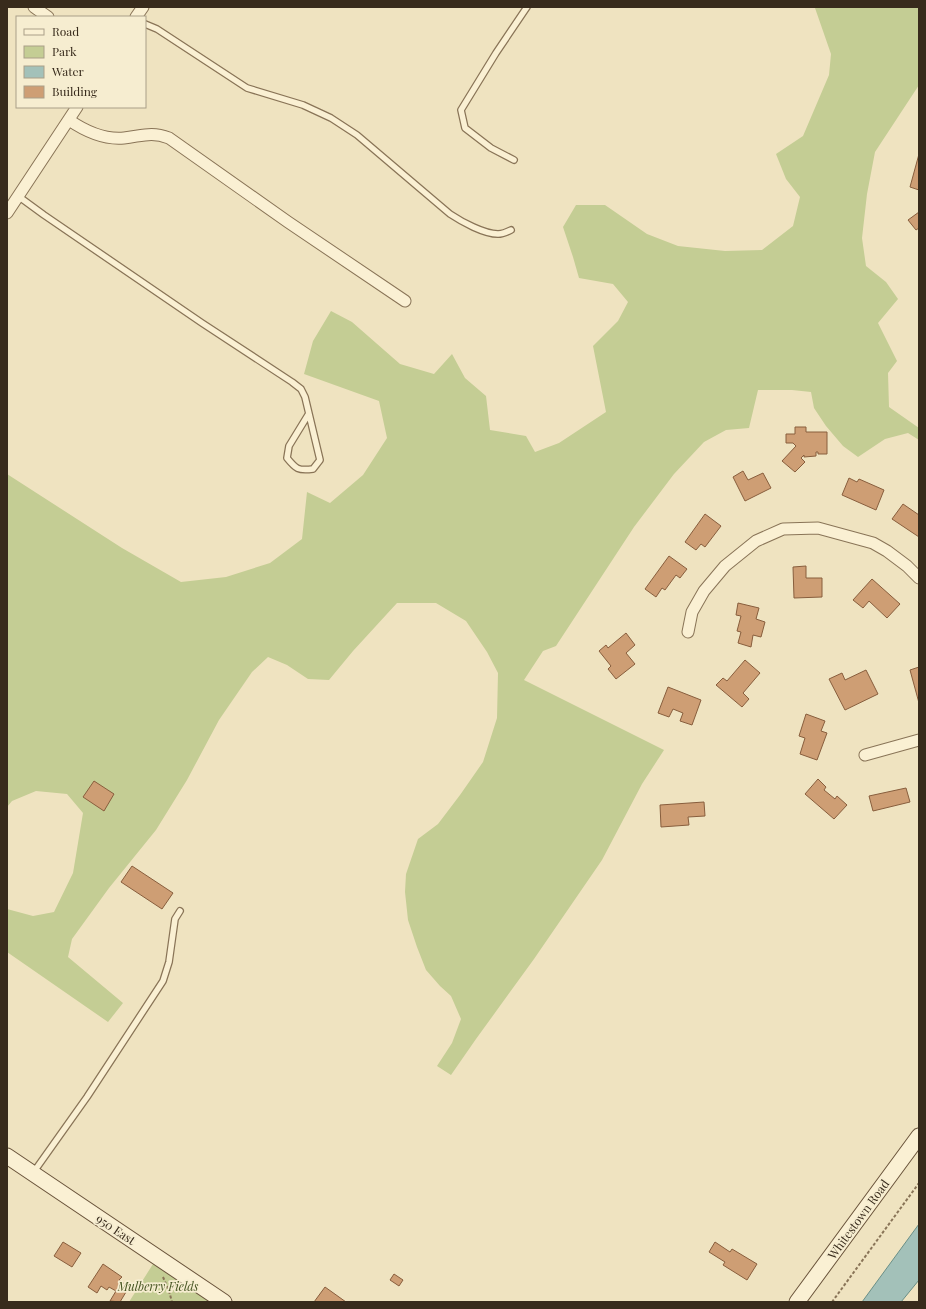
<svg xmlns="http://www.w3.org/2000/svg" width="926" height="1309" viewBox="0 0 926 1309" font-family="'Playfair Display',serif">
  <rect width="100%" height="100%" fill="#efe3c0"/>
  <path fill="#c4cd94" d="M818,7H919V85L875,152L867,194L862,238L866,266L886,282L898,299L878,323L897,361L888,373L889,407L919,428V440L908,433L885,439L858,457L843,446L826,426L814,408L811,392L792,390H758L749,428L726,430L704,442L674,474L634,527L556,646L543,651L524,680L664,750L642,784L602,860L534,959L476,1039L451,1075L437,1066L452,1043L461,1019L451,996L440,986L426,970L417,947L408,920L405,892L406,874L418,839L438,824L460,795L483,762L497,718L498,673L487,652L466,621L436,603H397L353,651L329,680L308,679L287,665L268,657L252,672L219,720L187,780L156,830L109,888L72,939L68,957L123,1003L108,1022L7,952V909L33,916L54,912L73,873L83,813L67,794L36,791L12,801L7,807V474L122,548L181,582L226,577L270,563L302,539L307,492L330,503L363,475L387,438L379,401L304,374L313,341L331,311L352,322L400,364L434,374L452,354L465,378L486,396L490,430L526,436L535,452L559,443L606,412L593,346L618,321L628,302L613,284L579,278L573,257L563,227L576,205H605L647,234L678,246L725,251L762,250L793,226L800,197L786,179L776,154L803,136L829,75L831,54L815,8Z
    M153,1264L210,1302H129Z"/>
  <path fill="#a3c1b9" stroke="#6a8f87" d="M919,1224V1280L901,1302H862Z"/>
  <path fill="#ce9e74" stroke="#885e3d" d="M919,154V190L910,187Z
    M919,212V228L916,230L908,220Z
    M795,427H806V432H827V454H818V452H816V456L804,457V455L801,458L805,462L795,472L782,461L796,446L793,443H786V434H795Z
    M743,471L748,480L763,473L771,488L745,501L733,477Z
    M849,478L857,482L859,479L884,490L876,510L842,495Z
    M903,504L919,515V537L892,519Z
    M705,514L721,526L705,547L701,544L696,550L685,542Z
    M669,556L687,569L680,578L676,575L665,590L662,588L656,597L645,589Z
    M806,566V578H822V597L794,598L793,567Z
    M872,579L900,604L887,618L869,601L863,608L853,600Z
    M738,603L759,608L756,619L765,622L761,637L753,635L751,647L738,643L741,632L737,631L741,616L736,615Z
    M626,633L635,645L626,653L635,664L616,679L608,669L611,666L599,651L606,645L608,648Z
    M745,660L760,673L743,693L749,699L742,707L716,685L723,678L727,681Z
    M919,667V703L910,670Z
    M866,670L878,694L845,710L829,679L842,673L845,680Z
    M668,687L701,700L692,725L680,721L683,713L673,709L669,717L658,713Z
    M806,714L825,721L821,731L827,733L817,760L800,754L805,738L799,736Z
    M818,779L826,787L824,790L835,799L837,796L847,805L834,819L805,794Z
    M94,781L114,794L104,811L83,797Z
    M906,788L910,802L873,811L869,796Z
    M704,802L705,816L688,817L689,825L661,827L660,805Z
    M132,866L173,893L162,909L121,882Z
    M63,1242L81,1253L72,1267L54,1256Z
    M715,1242L730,1252L732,1249L757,1264L747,1280L723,1265L725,1262L709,1252Z
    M103,1264L122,1277L119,1280L129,1287L120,1302L110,1301L116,1291L109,1287L107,1290L101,1286L97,1293L88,1287Z
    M394,1274L403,1280L399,1286L390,1280Z
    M325,1287L346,1302H314Z"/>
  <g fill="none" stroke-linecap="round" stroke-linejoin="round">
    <defs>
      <path id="lane" d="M145,24L157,29L247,88L303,105L331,118L357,135L450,214C462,222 484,234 498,234C502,234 507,232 511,230
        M514,160L491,148L465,128L461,110L496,53L527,7
        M18,196L44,215L202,323L292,382L301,389L305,397L320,460L313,469C298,471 296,469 287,458L289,446L308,415
        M33,1173L87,1097L163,981L169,962L175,919L180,911"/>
      <path id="street" d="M34,7L48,17
        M136,17L143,7
        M69,120C85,131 103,140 124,138C142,136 151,131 169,138L288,222L405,301
        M7,213L77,107
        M688,632L692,612L704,591L725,566L756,541L783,529L818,528L873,543L887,551L907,566L919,578
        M865,755L919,740"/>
      <path id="secondary" d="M7,1156L224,1302
        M797,1302L919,1136"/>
    </defs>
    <use href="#lane" stroke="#897457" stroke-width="8"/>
    <use href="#street" stroke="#897457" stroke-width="13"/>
    <use href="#secondary" stroke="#6a543b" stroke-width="17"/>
    <path stroke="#897457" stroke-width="2" stroke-dasharray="3 2" stroke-linecap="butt" d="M163,1277L169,1291L172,1302
      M832,1302L919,1183"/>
    <use href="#lane" stroke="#faf0d3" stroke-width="5.5"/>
    <use href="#street" stroke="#faf0d3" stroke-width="11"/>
    <use href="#secondary" stroke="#faf0d3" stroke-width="15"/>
  </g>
  <g text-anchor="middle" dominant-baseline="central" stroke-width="3.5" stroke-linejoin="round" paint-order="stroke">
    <g font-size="12" fill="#382b1c" stroke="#f6edd0">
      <text transform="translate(858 1219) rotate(-54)">Whitestown Road</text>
      <text transform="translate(116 1229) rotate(34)">950 East</text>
    </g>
    <g font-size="12" font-style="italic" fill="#465522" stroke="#f6edd0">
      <text x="158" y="1286">Mulberry Fields</text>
    </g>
  </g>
  <rect width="926" height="1309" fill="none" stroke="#382b1c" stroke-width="16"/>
  <rect x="16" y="16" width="130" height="92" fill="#f6edd0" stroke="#aa9f88"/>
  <rect x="24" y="29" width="20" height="6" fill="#faf0d3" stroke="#aa9f88"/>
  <text x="52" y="36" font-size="12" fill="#382b1c">Road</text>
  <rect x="24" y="46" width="20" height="12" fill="#c4cd94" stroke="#aa9f88"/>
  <text x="52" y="56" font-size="12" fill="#382b1c">Park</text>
  <rect x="24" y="66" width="20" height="12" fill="#a3c1b9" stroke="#aa9f88"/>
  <text x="52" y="76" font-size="12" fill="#382b1c">Water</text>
  <rect x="24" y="86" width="20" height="12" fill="#ce9e74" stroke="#aa9f88"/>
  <text x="52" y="96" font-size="12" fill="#382b1c">Building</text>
</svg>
